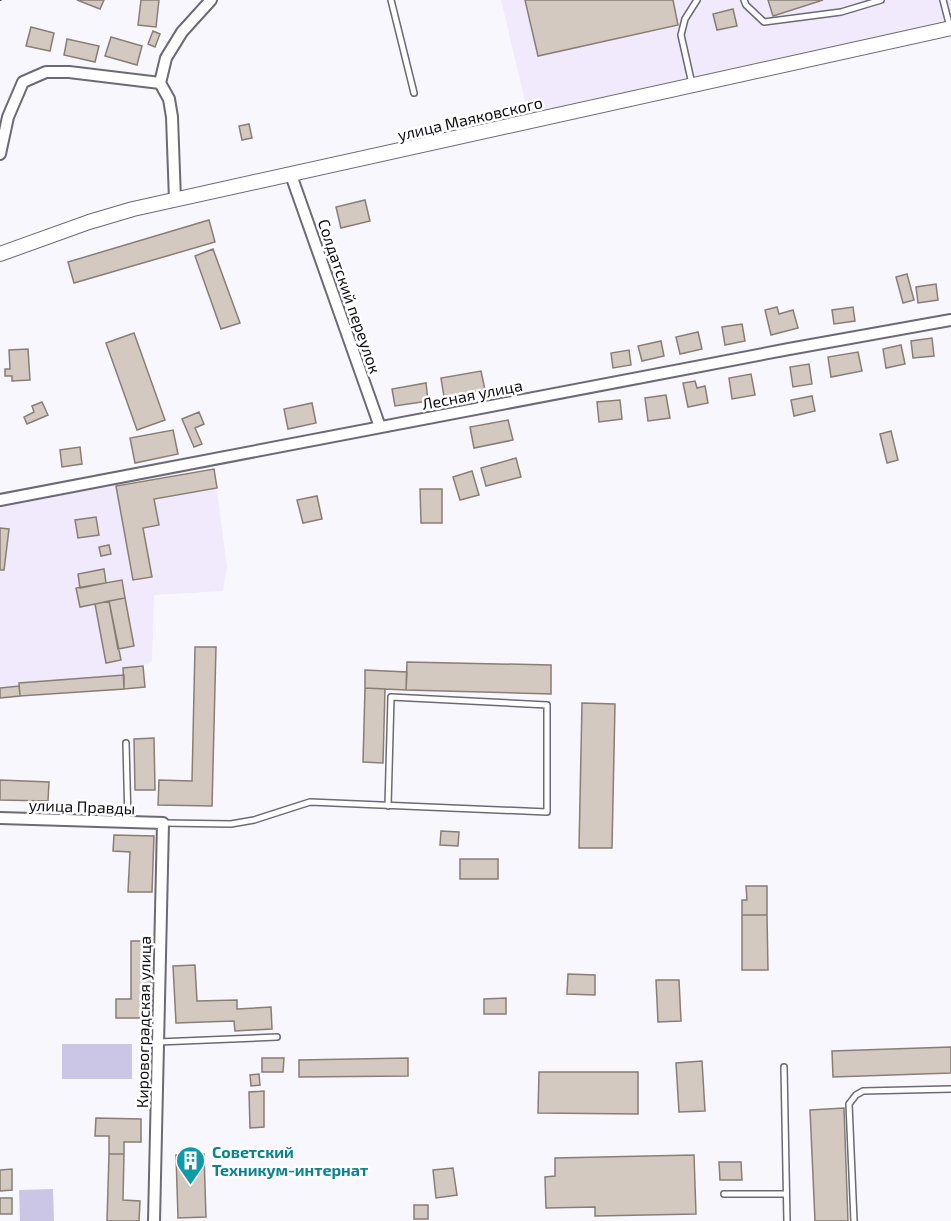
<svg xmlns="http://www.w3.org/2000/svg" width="951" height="1221" viewBox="0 0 951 1221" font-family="'Exo 2',sans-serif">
  <rect width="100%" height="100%" fill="#f8f7fe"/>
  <path fill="#f0eafc" d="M501,0H951V28L530,122Z
    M214,469L227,567L223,591L154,595L152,661L143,666L145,687L0,698V506Z"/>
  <path fill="#cbc6e6" d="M62,1044H132V1079H62Z
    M53,1189L54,1221H20L19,1190Z"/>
  <path fill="#d4c9c0" stroke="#887e76" stroke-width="1.5" d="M77,0H104L100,9Z
    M141,0H159L156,27L138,25Z
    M525,0H673L678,25L538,56Z
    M768,0H823L773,16Z
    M733,9L737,26L717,30L713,14Z
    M31,27L54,33L50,51L26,46Z
    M153,31L160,34L155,47L148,44Z
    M111,37L142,46L137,65L105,56Z
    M67,39L99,46L95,62L64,55Z
    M249,124L252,138L242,140L239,126Z
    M365,200L370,221L341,228L336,207Z
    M209,220L215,242L74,283L68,262Z
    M213,249L240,323L221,329L195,256Z
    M907,274L914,300L903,303L896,277Z
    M936,284L938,300L918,303L916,287Z
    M777,307L779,314L793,310L798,328L771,335L765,310Z
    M853,307L855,321L834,324L832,310Z
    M742,324L745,341L725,345L722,327Z
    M698,332L702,349L680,354L676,337Z
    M134,333L165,420L137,430L106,343Z
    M932,338L934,356L913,358L911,341Z
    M661,341L664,356L642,361L638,346Z
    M901,345L905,364L886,368L883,349Z
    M28,349L30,380L12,381V376H5V369H10L9,350Z
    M629,350L631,365L613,368L611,353Z
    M858,352L862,371L831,377L828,357Z
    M809,364L812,384L793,387L790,367Z
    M481,371L485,390L444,397L441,378Z
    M751,374L755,395L732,399L729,378Z
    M695,381L697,388L705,386L708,403L688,407L683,383Z
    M426,383L428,401L395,406L392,389Z
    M666,395L670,418L648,421L645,398Z
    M812,396L815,411L794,416L791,400Z
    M620,400L622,419L599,422L597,402Z
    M42,402L48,415L27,424L24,417L34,412L32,406Z
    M312,403L316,423L288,429L284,409Z
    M199,412L204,424L195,428L202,444L194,447L182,419Z
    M508,420L513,440L474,448L470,427Z
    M173,430L178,454L135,463L130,438Z
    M891,431L898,460L887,463L880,434Z
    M80,447L82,464L62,467L60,450Z
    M516,458L521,477L486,486L481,468Z
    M214,469L217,488L154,499L159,525L143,528L152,577L133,580L116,486Z
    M472,471L479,495L460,500L453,477Z
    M420,489H442V523H421Z
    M317,496L322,519L303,523L297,500Z
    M96,517L99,535L78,538L75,520Z
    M0,528L9,529L4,570H0Z
    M109,545L111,554L101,556L99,547Z
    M104,569L106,583L80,588L78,574Z
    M122,580L125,598L80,607L76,588Z
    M125,598L134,646L118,649L109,601Z
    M109,601L121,660L106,663L95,604Z
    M195,647H216L212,806L158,805L159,780L192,781Z
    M407,662L551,665V694L406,690Z
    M143,666L145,687L124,689L123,668Z
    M365,670L407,672L406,690L365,688Z
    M124,675V689L20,696L19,683Z
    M19,686L20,696L0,698V688Z
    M365,688L385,689L383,763L363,762Z
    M582,703L615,704L612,848H579Z
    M154,738L155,790H135L134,739Z
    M0,780L49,782L48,801L0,800Z
    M441,831L459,832L458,846L440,845Z
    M114,835L154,836L152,892H128L130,852L113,851Z
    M460,859H498V879H460Z
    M746,886H767V915H742V900H747Z
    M742,915H767L768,970H742Z
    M131,941H151V1018H116V999H131Z
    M195,965L197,1001L237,1000V1009L271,1007L272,1029L235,1031L234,1021L176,1023L173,966Z
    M568,974L595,975V995L567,994Z
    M656,980H679L681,1021L658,1022Z
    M506,998V1014H484V999Z
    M951,1047V1073L833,1077L832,1051Z
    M262,1058H284L283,1072H262Z
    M408,1058V1076L299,1077V1060Z
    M702,1061L705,1111L679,1112L676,1063Z
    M539,1072H638V1114L538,1113Z
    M259,1074L260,1085L251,1086L250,1075Z
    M264,1091V1127L250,1128L249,1092Z
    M844,1108L848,1221H815L810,1110Z
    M96,1118L141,1119V1142H124V1154H109V1136H95Z
    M109,1154H124L123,1200L140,1201L139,1221H107Z
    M204,1154L206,1217L178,1218L176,1155Z
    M694,1155L696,1214L595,1216V1207L546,1208L545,1177L555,1176V1158Z
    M719,1162H741L742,1180H720Z
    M453,1168L457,1195L436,1198L433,1170Z
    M12,1169V1190L0,1191V1170Z
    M0,1198H12V1214H0Z
    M414,1205H428V1219H414Z"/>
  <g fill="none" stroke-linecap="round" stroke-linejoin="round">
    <defs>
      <path id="lane" d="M391,0L414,93
        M744,0L746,5L764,22L841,12L881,0
        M943,0L950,27
        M692,84L681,35L685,19L697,0
        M126,743L128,822
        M163,823L231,824L254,820L310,802L547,812V705L391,697L388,806
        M158,1042L277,1037
        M784,1067L787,1221
        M724,1194H786
        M854,1221L849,1104L856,1095L863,1091L951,1089"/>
      <path id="street" d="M160,83L169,99L172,117L175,200
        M160,83L166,58L182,32L211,0
        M0,154L8,117L23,82L46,72H69L160,83
        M291,175L380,427
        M0,500L789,349L951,320
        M0,818L163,823L154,1221"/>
      <path id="secondary" d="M0,254L89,222L133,209L951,28"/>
    </defs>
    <use href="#lane" stroke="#6b6a75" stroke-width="8"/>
    <use href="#street" stroke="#6b6a75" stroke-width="14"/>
    <use href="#secondary" stroke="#6b6a75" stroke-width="16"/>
    <use href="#lane" stroke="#fff" stroke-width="5"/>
    <use href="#street" stroke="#fff" stroke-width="10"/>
    <use href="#secondary" stroke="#fff" stroke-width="14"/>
    <path stroke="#4a4a4f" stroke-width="3" stroke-dasharray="10 10" stroke-linecap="butt" d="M0,1V0"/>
  </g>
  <defs>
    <symbol id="building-pin" viewBox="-11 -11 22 30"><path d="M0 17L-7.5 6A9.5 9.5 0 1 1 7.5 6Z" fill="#0f9aa8" stroke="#fff"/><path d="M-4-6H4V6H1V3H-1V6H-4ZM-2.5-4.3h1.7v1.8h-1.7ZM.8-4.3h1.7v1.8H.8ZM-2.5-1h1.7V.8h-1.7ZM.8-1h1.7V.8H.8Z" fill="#fff"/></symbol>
  </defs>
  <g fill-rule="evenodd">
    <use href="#building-pin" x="174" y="1144" width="33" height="45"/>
  </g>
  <g text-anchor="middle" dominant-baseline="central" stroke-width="5" stroke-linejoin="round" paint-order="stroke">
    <g font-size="16" fill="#0e0e12" stroke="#fff">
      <text transform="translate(470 118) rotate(-13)">улица Маяковского</text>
      <text transform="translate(350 296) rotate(71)">Солдатский переулок</text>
      <text transform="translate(472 394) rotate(-11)">Лесная улица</text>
      <text transform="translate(82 806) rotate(2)">улица Правды</text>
      <text transform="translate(143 1022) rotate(-89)">Кировоградская улица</text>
    </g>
    <g font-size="16" font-weight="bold" fill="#0d838f" stroke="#fff" text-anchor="start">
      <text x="212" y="1151">Советский<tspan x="212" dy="18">Техникум-интернат</tspan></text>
    </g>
  </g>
</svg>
